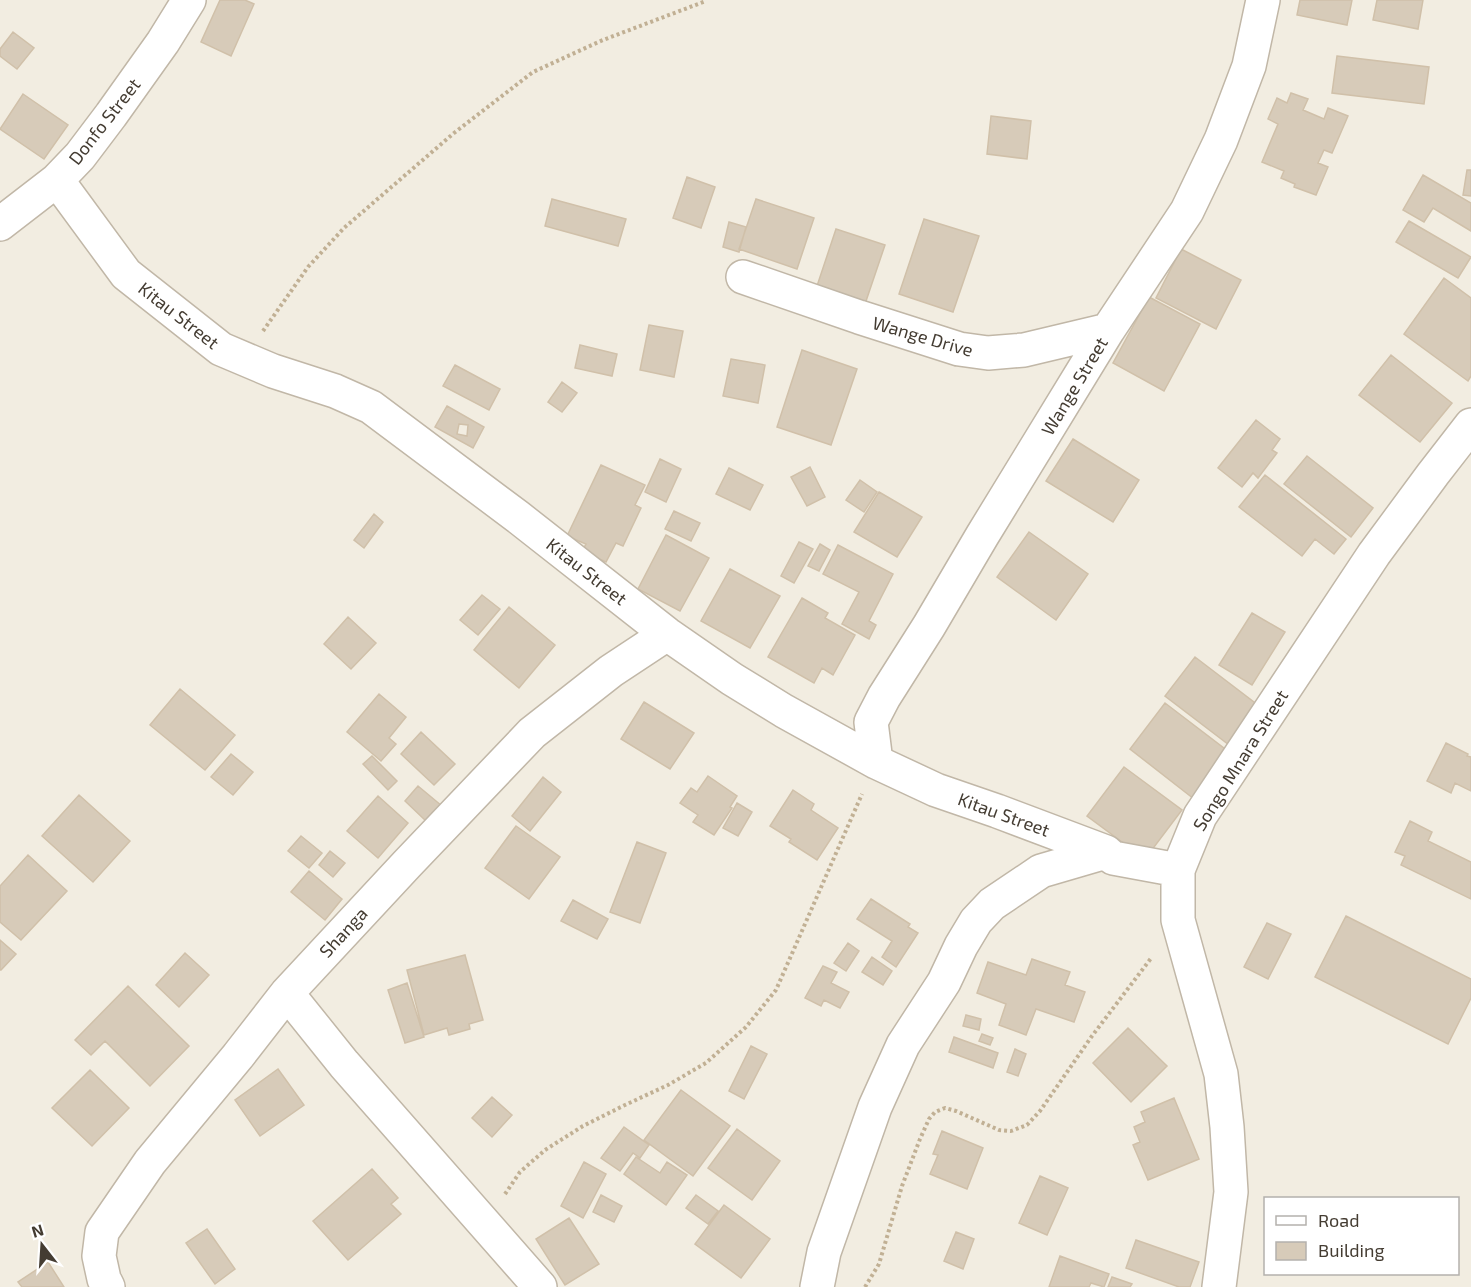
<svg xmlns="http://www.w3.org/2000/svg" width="1471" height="1287" viewBox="0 0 1471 1287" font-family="'Exo 2',sans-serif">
  <rect width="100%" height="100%" fill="#f2ede1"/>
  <path fill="#d7cbb9" stroke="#d0c0a9" stroke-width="1.5" fill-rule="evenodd" d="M220,0H245L254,4L231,56L201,42Z
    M1300,0H1352L1347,25L1297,15Z
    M1377,0H1423L1418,29L1373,20Z
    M13,32L34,48L17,69L0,56V49Z
    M1337,56L1429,67L1424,104L1332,93Z
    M1291,93L1308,99L1303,110L1324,119L1328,108L1348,116L1332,153L1324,150L1318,163L1328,167L1316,195L1294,187L1295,184L1281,178L1284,171L1262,162L1278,124L1268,119L1277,98L1287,103Z
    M23,94L68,125L44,159L0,129Z
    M991,116L1031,121L1027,159L987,154Z
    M1467,170H1471V196L1463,195Z
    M1423,175L1471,203V231L1433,208L1424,222L1403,210Z
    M687,177L715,187L701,228L673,218Z
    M552,199L626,219L618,246L545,226Z
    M756,199L814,218L797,269L739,249Z
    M924,219L979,236L953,312L899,294Z
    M1409,221L1471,257L1458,278L1396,242Z
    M729,222L746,227L739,252L723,247Z
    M836,229L885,245L865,304L816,289Z
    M1181,249L1241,280L1216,329L1156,298Z
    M1444,278L1471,298V376L1468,381L1404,334Z
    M1149,297L1200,324L1164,391L1113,363Z
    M649,325L683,331L674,377L640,370Z
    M580,345L617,354L612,376L575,368Z
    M802,350L857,369L831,445L777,427Z
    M1391,355L1452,403L1420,442L1359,395Z
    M731,359L765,365L758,403L723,396Z
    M455,365L500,389L489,410L443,386Z
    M562,382L577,393L562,412L548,402Z
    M447,406L484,427L473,448L435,427ZM459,424L468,425L467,436L457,434Z
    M1256,420L1280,439L1272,450L1277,453L1258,478L1253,473L1242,487L1218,468Z
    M1073,439L1139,480L1113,522L1046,481Z
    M1307,456L1373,508L1351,537L1284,484Z
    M660,459L681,469L666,502L645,492Z
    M601,465L645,485L635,505L641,508L623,546L616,543L606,562L582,551L586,544L567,536Z
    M810,467L825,497L807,506L791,477Z
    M729,468L763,485L750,510L716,494Z
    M1265,475L1346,539L1334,554L1315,539L1302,556L1239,507Z
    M860,480L877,492L864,512L846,500Z
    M879,492L922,517L897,557L854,532Z
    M674,511L700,523L691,541L665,529Z
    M374,514L383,522L364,548L354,540Z
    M1029,532L1088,574L1056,620L997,577Z
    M666,535L709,558L680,611L638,589Z
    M799,542L813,549L794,583L781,576Z
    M820,544L830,550L819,571L808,566Z
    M838,545L893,574L869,621L876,625L869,639L842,624L859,592L823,574Z
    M730,569L780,596L750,648L701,621Z
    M482,595L500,609L478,635L460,620Z
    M802,598L828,613L825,618L855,635L833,675L822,668L814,683L768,657Z
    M509,607L555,645L519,688L474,650Z
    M1252,613L1285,632L1252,685L1219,665Z
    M348,617L376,643L351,669L324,644Z
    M1195,657L1263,709L1233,748L1165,696Z
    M180,689L235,735L205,770L150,725Z
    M379,694L406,717L389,738L396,744L381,761L347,732Z
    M644,702L694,733L670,769L621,739Z
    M1165,703L1229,752L1194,799L1130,749Z
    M421,732L455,764L434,785L401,754Z
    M1446,743L1468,754L1467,756L1471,757V791L1455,783L1451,793L1427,781Z
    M231,754L253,772L233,795L211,777Z
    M372,756L397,781L388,790L363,764Z
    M1124,767L1182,810L1145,859L1087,816Z
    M708,776L737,796L730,807L732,808L714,835L693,822L698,815L680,803L691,788L697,792Z
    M543,777L561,792L530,831L512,816Z
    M418,786L442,806L427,822L405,801Z
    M793,790L814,804L811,810L838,828L817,860L789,842L791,839L770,826Z
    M79,795L130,841L93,882L42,836Z
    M378,796L408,823L378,858L347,831Z
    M737,803L752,812L738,836L723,828Z
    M1410,821L1432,832L1428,841L1471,862V899L1401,865L1405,856L1395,852Z
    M516,826L560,857L529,899L485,868Z
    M301,836L322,853L309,868L288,851Z
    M637,842L666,853L640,923L610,912Z
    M330,851L345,863L333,877L319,865Z
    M28,855L67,891L21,940L0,922V886Z
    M309,871L342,899L325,920L291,892Z
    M871,899L910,924L908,927L918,933L896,967L882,957L892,941L857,919Z
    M573,900L608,919L597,939L561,921Z
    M1346,916L1471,979V998L1448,1044L1315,977Z
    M1267,923L1291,934L1268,979L1244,967Z
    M0,940L16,954L1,970H0Z
    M848,943L859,951L846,971L834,963Z
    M185,953L209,975L179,1007L156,985Z
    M465,955L483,1020L469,1024L470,1029L449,1035L447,1028L424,1035L407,970Z
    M872,957L892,971L883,985L862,972Z
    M1032,959L1070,972L1065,985L1085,992L1074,1022L1036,1009L1026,1035L999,1025L1006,1004L977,993L988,962L1026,975Z
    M823,966L837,972L831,983L849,992L840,1008L824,1000L821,1006L805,998Z
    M407,983L424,1037L405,1043L388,990Z
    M128,986L189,1046L150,1086L105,1041L91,1055L75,1040Z
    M966,1015L981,1019L979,1030L963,1026Z
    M1128,1028L1167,1066L1131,1102L1093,1063Z
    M982,1034L993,1038L990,1045L979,1041Z
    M954,1037L998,1053L993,1068L949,1052Z
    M751,1046L767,1054L744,1099L729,1091Z
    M1015,1049L1026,1054L1018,1076L1007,1072Z
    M278,1069L304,1105L260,1136L235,1100Z
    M90,1070L129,1108L92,1146L52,1108Z
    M681,1090L730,1126L693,1176L644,1140Z
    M492,1097L512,1115L492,1137L472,1118Z
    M1174,1098L1199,1159L1148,1180L1133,1145L1140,1142L1134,1127L1145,1122L1141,1112Z
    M624,1127L649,1145L640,1158L633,1153L620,1171L601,1158Z
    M737,1129L780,1161L752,1200L708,1168Z
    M942,1131L983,1148L967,1189L930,1174L938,1155L933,1154Z
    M636,1157L660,1173L667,1162L687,1175L666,1205L624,1174Z
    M584,1162L606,1174L583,1218L561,1206Z
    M372,1169L398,1198L391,1204L401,1214L348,1260L313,1221Z
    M1040,1176L1068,1188L1047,1235L1019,1223Z
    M601,1195L622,1206L614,1222L593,1212Z
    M696,1195L718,1211L708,1224L686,1208Z
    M724,1205L770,1239L741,1278L695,1244Z
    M569,1218L599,1264L565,1285L536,1239Z
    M207,1229L235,1269L215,1284L186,1243Z
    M956,1232L974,1239L963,1269L944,1261Z
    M1136,1240L1199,1262L1190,1287H1179L1126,1268Z
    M1060,1256L1109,1274L1104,1287L1091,1283L1089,1287H1049Z
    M48,1262L64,1287H22L18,1282Z
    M1112,1277L1132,1284L1130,1287H1108Z"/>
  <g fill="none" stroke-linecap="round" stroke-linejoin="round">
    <defs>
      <path id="street" d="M57,180L126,274L221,349L273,371L335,391L371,407L518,517L667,634L732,679L784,711L876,762L936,790L997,811L1106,852L1113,858L1178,870
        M0,224L57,180L80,156L111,115L163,42L189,0
        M743,277L859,317L959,349L988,353L1024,350L1108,330
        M876,762L871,722L884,697L929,626L982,536L1108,330L1187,211L1221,140L1249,66L1263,0
        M287,993L344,1064L540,1287
        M108,1287L104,1279L99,1256L102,1232L150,1162L238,1056L287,993L407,864L532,733L611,671L667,634
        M817,1287L824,1252L875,1107L903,1045L944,982L961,946L976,921L992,904L1041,871L1106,852
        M1219,1287L1231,1192L1227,1127L1221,1074L1178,920V870L1200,816L1374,554L1433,474L1471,425"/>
    </defs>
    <use href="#street" stroke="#c1b7a7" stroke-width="36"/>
    <path stroke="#c1b094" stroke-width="4" stroke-dasharray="3 3" stroke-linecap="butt" d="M263,331L308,267L344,228L454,133L533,72L603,40L706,1
      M505,1194L520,1172L545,1150L583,1126L625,1105L668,1085L706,1063L746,1027L776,990L862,794
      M865,1287L879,1264L902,1186L920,1139L929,1119L935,1112L945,1108L956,1111L999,1130L1011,1131L1027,1125L1040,1111L1092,1036L1152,957"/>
    <use href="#street" stroke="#fff" stroke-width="33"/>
  </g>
  <g text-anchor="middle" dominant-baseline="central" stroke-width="4.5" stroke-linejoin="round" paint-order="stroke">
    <g font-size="18" fill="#443c32" stroke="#fff">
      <text transform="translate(104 121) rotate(-52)">Donfo Street</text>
      <text transform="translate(179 315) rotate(38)">Kitau Street</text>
      <text transform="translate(923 336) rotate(16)">Wange Drive</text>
      <text transform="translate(1074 386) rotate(-59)">Wange Street</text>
      <text transform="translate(587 571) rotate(38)">Kitau Street</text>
      <text transform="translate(1240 760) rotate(-58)">Songo Mnara Street</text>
      <text transform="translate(1004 814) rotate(20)">Kitau Street</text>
      <text transform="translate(343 932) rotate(-47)">Shanga</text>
    </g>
  </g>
  <rect x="1264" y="1197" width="195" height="78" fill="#ffffff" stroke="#b4b1ad" stroke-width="1.5"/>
  <rect x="1276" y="1216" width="30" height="9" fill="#ffffff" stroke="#b4b1ad" stroke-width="1.5"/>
  <text x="1318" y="1227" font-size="18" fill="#443c32">Road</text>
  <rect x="1276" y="1242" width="30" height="18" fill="#d7cbb9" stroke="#b4b1ad" stroke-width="1.5"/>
  <text x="1318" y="1257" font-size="18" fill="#443c32">Building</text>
  <g transform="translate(42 1245) rotate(343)" stroke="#ffffff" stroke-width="4.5" paint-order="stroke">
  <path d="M0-4.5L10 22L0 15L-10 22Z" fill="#443c32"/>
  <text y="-9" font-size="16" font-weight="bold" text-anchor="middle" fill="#443c32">N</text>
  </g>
</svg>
